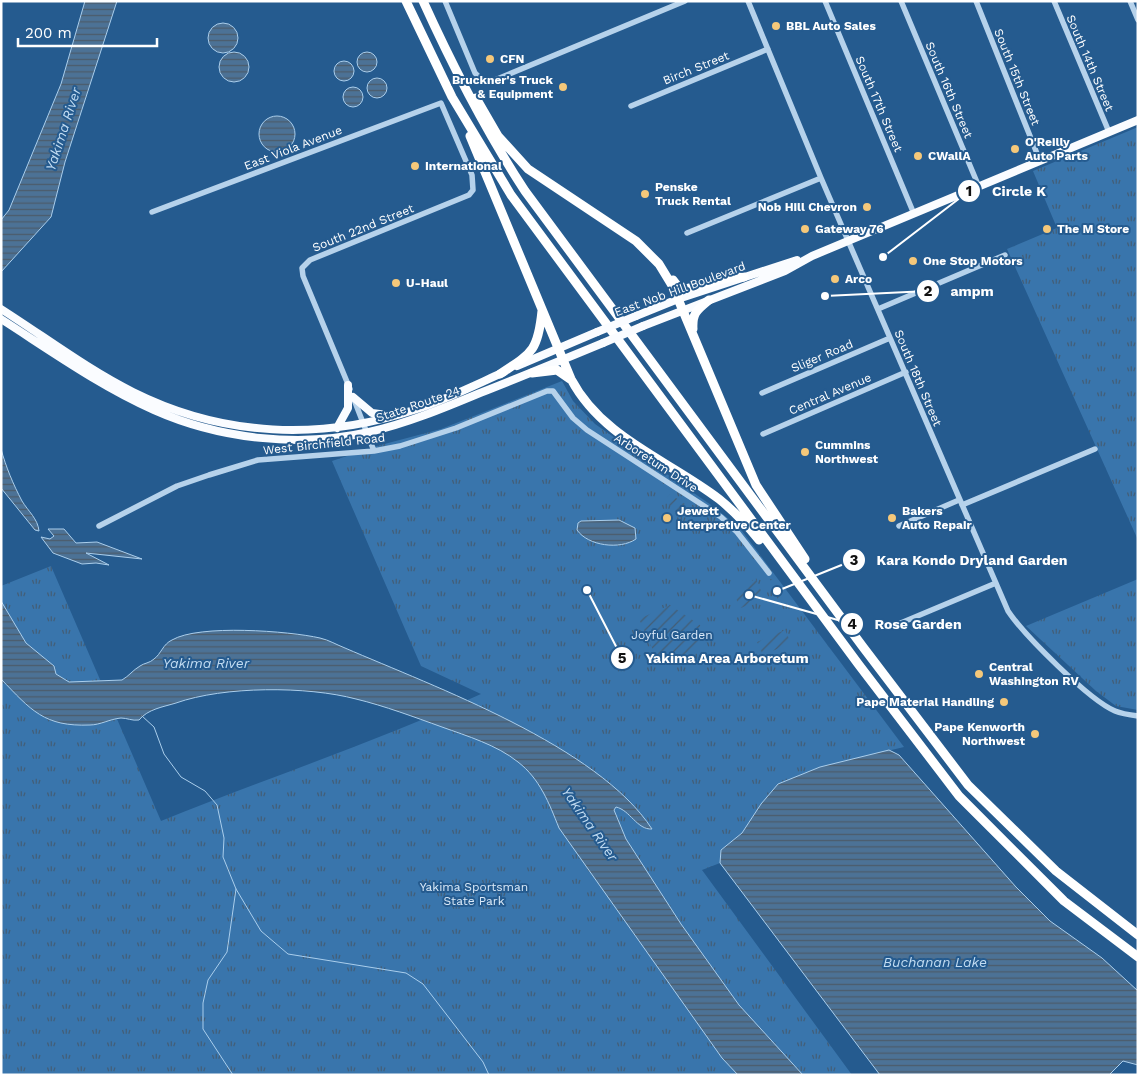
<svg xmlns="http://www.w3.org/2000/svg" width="1139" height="1076" viewBox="0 0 1139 1076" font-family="'Work Sans',sans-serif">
  <defs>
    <pattern id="park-tufts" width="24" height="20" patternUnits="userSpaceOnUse" patternTransform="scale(1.25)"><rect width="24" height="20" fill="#3975ac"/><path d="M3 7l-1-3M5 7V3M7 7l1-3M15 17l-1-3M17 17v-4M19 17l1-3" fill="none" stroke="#435e77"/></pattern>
    <pattern id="garden-furrows" width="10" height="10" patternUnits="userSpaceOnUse" patternTransform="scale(1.25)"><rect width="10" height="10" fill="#3975ac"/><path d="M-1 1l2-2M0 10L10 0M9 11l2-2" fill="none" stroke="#435e77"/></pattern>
    <pattern id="water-rules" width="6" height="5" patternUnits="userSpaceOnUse" patternTransform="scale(1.25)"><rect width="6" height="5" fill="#4c7296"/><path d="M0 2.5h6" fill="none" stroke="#4c5b6a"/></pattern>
  </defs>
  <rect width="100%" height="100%" fill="#255b8f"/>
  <path fill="url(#park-tufts)" d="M1138,127V540L1007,249L1057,228L1033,171Z
    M562,381L573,401L595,424L711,505L739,527L904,747L820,767L778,784L761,804L742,833L721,850L720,863L702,870L852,1075H1V586L51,566L161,821C267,778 376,742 481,694L421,666L332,461L377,446L441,429Z
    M1138,579V710L1116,706L1096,691L1026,626Z"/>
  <path fill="url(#garden-furrows)" d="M670,494L691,508L690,510L686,508L673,512L672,507L664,501Z
    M756,579L764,598L741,608L735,597C739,585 746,583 756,579Z
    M770,579H773L781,592L783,603H779Z
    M670,605L700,625L707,642L685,656L659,663L639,619Z
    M785,630L791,643L763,655L757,642Z"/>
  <path fill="url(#water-rules)" stroke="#aaceec" d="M85,1H117L65,162L51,217L1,272V220L9,210L61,84Z
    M208 38a15 15 0 1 1 30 0a15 15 0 1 1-30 0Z
    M357 62a10 10 0 1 1 20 0a10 10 0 1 1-20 0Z
    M219 67a15 15 0 1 1 30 0a15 15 0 1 1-30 0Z
    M334 71a10 10 0 1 1 20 0a10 10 0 1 1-20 0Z
    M367 88a10 10 0 1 1 20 0a10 10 0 1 1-20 0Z
    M343 97a10 10 0 1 1 20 0a10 10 0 1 1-20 0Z
    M259 134a18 18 0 1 1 36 0a18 18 0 1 1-36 0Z
    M1,449C6,467 13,484 22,501C28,511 38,519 39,531L35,530L1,488Z
    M619,520L635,528L636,539C620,550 588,546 577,530L578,523L581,521Z
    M48,529H64L76,543L97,542L142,559L86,553L109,565L96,563L82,564L53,553L41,537L50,539L54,536Z
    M1,601L26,643L54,666L56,674L69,682L122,680C129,676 133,670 140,666C144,663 150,663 154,659C161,654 163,644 172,640C199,624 289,631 320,638C329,640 337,645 345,648C435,687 598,746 652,829C637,830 630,810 616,807L614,810L626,839L681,924L739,1005L803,1075H738L722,1058L559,828C549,803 540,779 518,762C497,745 467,736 442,727C414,717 385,706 356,699C307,686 224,686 176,703C163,707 148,709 139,720C132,721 127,718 121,718C110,719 100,725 90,725C44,727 31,710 1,679Z
    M889,750L899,755L1016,887L1050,921L1102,958L1138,991V1065L1123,1061L1109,1075H880L720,863L721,850L742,833L761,804L778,784L820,767Z"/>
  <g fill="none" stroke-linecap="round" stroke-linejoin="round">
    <path stroke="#aaceec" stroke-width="1" d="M142,716L154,727L164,754L181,777L205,791L217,805L224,838L223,857L236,889L261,931L288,954L406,973L423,984L483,1062L489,1075
      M233,1075L203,1029V1003L208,980L227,952L236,889"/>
    <path stroke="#b6d2eb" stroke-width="5.5" d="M445,1L475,73L481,79L490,82L685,1
      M748,1L821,178L1008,611C1024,635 1089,700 1115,711C1122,714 1130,715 1138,716
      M825,1L914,214
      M901,1L979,187
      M976,1L1040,161
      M1054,1L1109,132
      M1130,1L1138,20
      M631,106L768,49
      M152,212L441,103L472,175L473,190L469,195L310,260L302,268L303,276L350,389
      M687,233L821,178
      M878,309L1005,255
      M762,393L890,338
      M353,397L374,451
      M763,434L906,372
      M962,505L1095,449
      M99,526L177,486L209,475L258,460L374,451L400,446L456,428L547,391H553L573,418L587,430L721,517L737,532L769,573
      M899,526L959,500
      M896,625L996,583"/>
    <path stroke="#fafcff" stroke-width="8" d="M1,309C45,337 87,369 133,392C223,437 321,441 417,409C447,399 475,385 504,372
      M636,316L678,299L797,260
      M1,319C51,351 100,386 154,410C219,439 300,448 369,432C408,423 444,408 480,393C521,377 562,360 603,343
      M643,326L785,271L812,256L1138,120
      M517,366L597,332
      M353,397L372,413L387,415
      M337,428L348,408V385"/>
    <path stroke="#fff" stroke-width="9" d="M406,1L452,97L511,195L859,665L959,796L1064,901L1138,957
      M423,1C453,67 485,130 525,191L863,647L968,785L1056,871L1138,935
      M476,98L498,136L528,169L636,241L659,264L673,287L756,485L805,559
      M470,136L571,379C602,438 668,460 719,499C734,511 747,525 759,540
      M673,280L679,288L685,289L728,278L744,277
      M693,329C692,313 697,310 709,300
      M532,373L557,370L570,379
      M500,374C532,353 538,351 542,311"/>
    <path stroke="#fafcff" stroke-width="8" d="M597,332L636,316
      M603,343L643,326"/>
  </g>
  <g fill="#f5c87a" stroke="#255b8f" stroke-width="2">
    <circle cx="776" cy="26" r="5"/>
    <circle cx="490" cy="59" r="5"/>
    <circle cx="563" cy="87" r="5"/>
    <circle cx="1015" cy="149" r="5"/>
    <circle cx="918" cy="156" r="5"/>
    <circle cx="415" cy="166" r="5"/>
    <circle cx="645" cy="194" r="5"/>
    <circle cx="867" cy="207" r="5"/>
    <circle cx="805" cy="229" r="5"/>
    <circle cx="1047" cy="229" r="5"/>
    <circle cx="913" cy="261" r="5"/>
    <circle cx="835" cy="279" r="5"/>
    <circle cx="396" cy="283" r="5"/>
    <circle cx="805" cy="452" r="5"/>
    <circle cx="667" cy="518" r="5"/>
    <circle cx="892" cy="518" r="5"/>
    <circle cx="979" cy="674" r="5"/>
    <circle cx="1004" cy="702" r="5"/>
    <circle cx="1035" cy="734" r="5"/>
  </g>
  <g text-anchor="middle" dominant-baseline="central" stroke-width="4" stroke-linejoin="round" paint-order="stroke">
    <g font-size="12" font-weight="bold" fill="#fff" stroke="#255b8f" text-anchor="start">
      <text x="786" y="26">BBL Auto Sales</text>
      <text x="500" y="59">CFN</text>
      <text x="553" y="80" text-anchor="end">Bruckner's Truck<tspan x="553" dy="14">&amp; Equipment</tspan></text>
      <text x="1025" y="142">O'Reilly<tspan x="1025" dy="14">Auto Parts</tspan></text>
      <text x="928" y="156">CWallA</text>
      <text x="425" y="166">International</text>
      <text x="655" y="187">Penske<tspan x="655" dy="14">Truck Rental</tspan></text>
      <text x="857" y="207" text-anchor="end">Nob Hill Chevron</text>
      <text x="815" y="229">Gateway 76</text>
      <text x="1057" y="229">The M Store</text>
      <text x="923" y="261">One Stop Motors</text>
      <text x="845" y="279">Arco</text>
      <text x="406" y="283">U-Haul</text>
      <text x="815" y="445">Cummins<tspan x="815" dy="14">Northwest</tspan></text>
      <text x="677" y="511">Jewett<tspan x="677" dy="14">Interpretive Center</tspan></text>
      <text x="902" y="511">Bakers<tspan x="902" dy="14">Auto Repair</tspan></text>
      <text x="989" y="667">Central<tspan x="989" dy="14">Washington RV</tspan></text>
      <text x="994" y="702" text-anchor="end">Pape Material Handling</text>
      <text x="1025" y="727" text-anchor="end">Pape Kenworth<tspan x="1025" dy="14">Northwest</tspan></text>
    </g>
    <g font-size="12" fill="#fff" stroke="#255b8f">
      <text transform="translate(1090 63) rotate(67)">South 14th Street</text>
      <text transform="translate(696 68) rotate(-22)">Birch Street</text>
      <text transform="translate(1017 77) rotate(68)">South 15th Street</text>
      <text transform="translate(949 90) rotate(67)">South 16th Street</text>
      <text transform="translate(879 104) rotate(67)">South 17th Street</text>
      <text transform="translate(293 148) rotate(-21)">East Viola Avenue</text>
      <text transform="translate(363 228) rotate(-22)">South 22nd Street</text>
      <text transform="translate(680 289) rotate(-20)">East Nob Hill Boulevard</text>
      <text transform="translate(822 356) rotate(-23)">Sliger Road</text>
      <text transform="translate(918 378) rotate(67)">South 18th Street</text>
      <text transform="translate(830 394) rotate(-23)">Central Avenue</text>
      <text transform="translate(418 404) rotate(-19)">State Route 24</text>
      <text transform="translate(324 444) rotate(-6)">West Birchfield Road</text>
      <text transform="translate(656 463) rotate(33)">Arboretum Drive</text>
    </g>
    <g font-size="12" fill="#dbeaf9" stroke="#255b8f">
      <text x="672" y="635">Joyful Garden</text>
      <text x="474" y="887">Yakima Sportsman<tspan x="474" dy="14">State Park</tspan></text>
    </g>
    <g font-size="14" font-style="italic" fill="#c2dcf2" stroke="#255b8f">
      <text transform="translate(63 129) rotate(-72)">Yakima River</text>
      <text x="206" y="663">Yakima River</text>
      <text transform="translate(590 824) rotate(55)">Yakima River</text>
      <text x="935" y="962">Buchanan Lake</text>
    </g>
  </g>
  <path fill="none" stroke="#fff" stroke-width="2" d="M883 257L969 191M825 296L928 291M777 591L854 560M749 595L852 624M587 590L622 658"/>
  <g fill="#fff" stroke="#255b8f" stroke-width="2">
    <circle cx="883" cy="257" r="5"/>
    <circle cx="825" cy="296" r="5"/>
    <circle cx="777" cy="591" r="5"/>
    <circle cx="749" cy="595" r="5"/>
    <circle cx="587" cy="590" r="5"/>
    <circle cx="969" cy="191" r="12"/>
    <circle cx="928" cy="291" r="12"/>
    <circle cx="854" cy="560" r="12"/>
    <circle cx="852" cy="624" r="12"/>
    <circle cx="622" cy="658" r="12"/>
  </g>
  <g font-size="15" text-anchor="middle" font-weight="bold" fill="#111">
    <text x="969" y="196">1</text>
    <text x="928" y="296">2</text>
    <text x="854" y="565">3</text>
    <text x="852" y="629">4</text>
    <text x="622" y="663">5</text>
  </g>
  <g font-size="14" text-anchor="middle" font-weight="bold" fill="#fff" stroke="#255b8f" stroke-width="4" stroke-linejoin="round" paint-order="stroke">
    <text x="1019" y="196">Circle K</text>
    <text x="972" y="296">ampm</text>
    <text x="972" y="565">Kara Kondo Dryland Garden</text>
    <text x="918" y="629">Rose Garden</text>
    <text x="727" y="663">Yakima Area Arboretum</text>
  </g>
  <rect width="1139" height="1076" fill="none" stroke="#ffffff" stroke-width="5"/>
  <path d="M18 38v8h139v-8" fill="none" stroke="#ffffff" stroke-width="2.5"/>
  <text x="25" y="38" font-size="15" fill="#ffffff" stroke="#255b8f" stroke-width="4" paint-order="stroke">200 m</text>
</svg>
